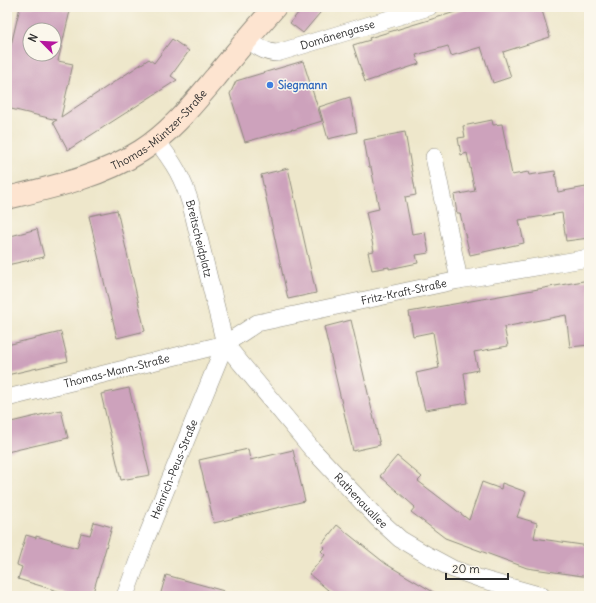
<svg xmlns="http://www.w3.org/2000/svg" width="596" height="603" viewBox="0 0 596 603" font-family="Delius,sans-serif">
  <rect width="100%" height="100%" fill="#fbf7ec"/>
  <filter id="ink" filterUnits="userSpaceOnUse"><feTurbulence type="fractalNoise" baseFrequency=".025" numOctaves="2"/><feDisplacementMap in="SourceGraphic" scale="8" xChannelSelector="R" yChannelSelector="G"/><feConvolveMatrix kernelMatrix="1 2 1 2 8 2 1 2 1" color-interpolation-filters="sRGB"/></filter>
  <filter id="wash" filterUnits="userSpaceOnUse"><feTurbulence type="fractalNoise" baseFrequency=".012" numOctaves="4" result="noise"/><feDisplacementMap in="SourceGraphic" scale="16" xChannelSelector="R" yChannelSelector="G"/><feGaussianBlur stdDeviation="0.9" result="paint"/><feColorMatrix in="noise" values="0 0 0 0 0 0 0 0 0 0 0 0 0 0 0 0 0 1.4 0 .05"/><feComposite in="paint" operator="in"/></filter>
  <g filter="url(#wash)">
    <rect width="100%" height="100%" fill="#eee7cb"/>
    <g id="blocks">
      <path fill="#cda2bc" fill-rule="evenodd" d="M20,7H54L70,11L58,61L73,64L61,117L149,59L154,63L172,39L189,51L171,76L177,80L68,150L53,122L57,120L7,108V62ZM30,30H54V54H30Z
        M303,7H325L303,33L290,23Z
        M472,7H541L550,37L503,52L511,77L493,83L481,47L451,56L448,46L416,55L419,64L365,82L353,45L370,40L369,38Z
        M303,61L322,121L293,130V129L245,142L230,94L236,81Z
        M350,97L357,132L328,139L319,107Z
        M492,120L493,125L502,124L512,175L528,172L529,175L555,171L558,192L586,187L589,207V238L566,241L562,213L519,220L524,243L470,255L460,213H457L454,195L475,191L467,153L461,155L458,138L465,137L463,126Z
        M405,132L416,195L405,197L412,234L425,232L429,253L416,255L418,263L389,269V267L372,270L368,252L374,251L366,212L379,209L371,167H369L364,140Z
        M288,168L316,293L288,299L261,175Z
        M117,210L145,331L117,338L89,216Z
        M37,229L44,257L7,265V237Z
        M589,280V345L570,347L566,315L504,327L508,346L474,352L478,370L464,373L468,403L425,410L416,373L439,368L433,332L413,336L409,312Z
        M351,320L380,445L353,451L324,327Z
        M61,332L68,361L7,375V345Z
        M129,388L150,475L121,480L101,394Z
        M61,410L68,438L7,452V423Z
        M248,449L250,460L293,450L305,501L214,523L199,460Z
        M397,456L422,477L418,481L469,520L482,482L501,489L502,483L526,492L517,517L537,523L534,538L589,546V577L527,568L445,538L411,512L415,507L380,476Z
        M94,522L112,527L92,596H74L18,579L22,567L17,565L26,535L36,538V536L77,548L81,533L90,535Z
        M337,525L386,564L440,596H335L309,574L325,555L321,551L325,547L322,544Z
        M166,575L224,591V596H160Z"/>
    </g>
  </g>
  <g filter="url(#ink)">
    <use href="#blocks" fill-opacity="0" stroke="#8c897b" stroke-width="1"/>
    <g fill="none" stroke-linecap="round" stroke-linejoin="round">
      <defs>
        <g id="street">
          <path id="s1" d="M248,39C256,46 265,53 277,53L429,7"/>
          <path id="s2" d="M156,140C174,163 183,178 191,205L225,344L311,448L377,518L400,539L427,555L453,569L481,579L542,596"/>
          <path d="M434,157L459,280"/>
          <path id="s3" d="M7,398L225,344L257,323L459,280L589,258"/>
          <path id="s4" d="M125,596L145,541L225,344"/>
        </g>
        <g id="secondary">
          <path id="s5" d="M7,198C53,187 100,177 141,151C171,132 193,104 216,77C235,53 255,30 275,7"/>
        </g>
      </defs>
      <use href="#street" stroke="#8c897b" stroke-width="18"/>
      <use href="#secondary" stroke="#8c897b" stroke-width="24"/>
      <use href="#street" stroke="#fff" stroke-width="17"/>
      <use href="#secondary" stroke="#fde4d0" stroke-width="22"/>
    </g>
  </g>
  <circle fill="#3f7fe0" stroke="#fbf7ec" stroke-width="1.5" cx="270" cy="85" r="4"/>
  <g text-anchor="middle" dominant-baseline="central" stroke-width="3" stroke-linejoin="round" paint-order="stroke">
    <g font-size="11" fill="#2b2b2b" stroke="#fbf7ec">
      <text stroke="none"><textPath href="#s1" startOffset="96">Domänengasse</textPath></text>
      <text stroke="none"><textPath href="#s5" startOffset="170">Thomas-Müntzer-Straße</textPath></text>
      <text stroke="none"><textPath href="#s2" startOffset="109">Breitscheidplatz</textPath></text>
      <text stroke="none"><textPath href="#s3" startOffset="413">Fritz-Kraft-Straße</textPath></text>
      <text stroke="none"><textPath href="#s3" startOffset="113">Thomas-Mann-Straße</textPath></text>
      <text stroke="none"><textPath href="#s4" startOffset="136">Heinrich-Peus-Straße</textPath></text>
      <text stroke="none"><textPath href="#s2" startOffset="425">Rathenauallee</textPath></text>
    </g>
    <g font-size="11" font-weight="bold" fill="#366cbe" stroke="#fbf7ec" text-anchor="start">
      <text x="278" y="85">Siegmann</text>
    </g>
  </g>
  <rect width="596" height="603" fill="none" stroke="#fbf7ec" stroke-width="24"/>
  <g transform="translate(42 42) rotate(294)"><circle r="19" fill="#fbf7ec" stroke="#a8a59f"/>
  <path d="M0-3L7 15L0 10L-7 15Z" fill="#b5179e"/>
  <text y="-6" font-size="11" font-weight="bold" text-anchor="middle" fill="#2b2b2b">N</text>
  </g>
  <path d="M446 573v6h62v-6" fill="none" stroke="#2b2b2b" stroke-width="2"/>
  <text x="452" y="573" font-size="12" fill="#2b2b2b" stroke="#fbf7ec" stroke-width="3" paint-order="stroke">20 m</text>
</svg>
